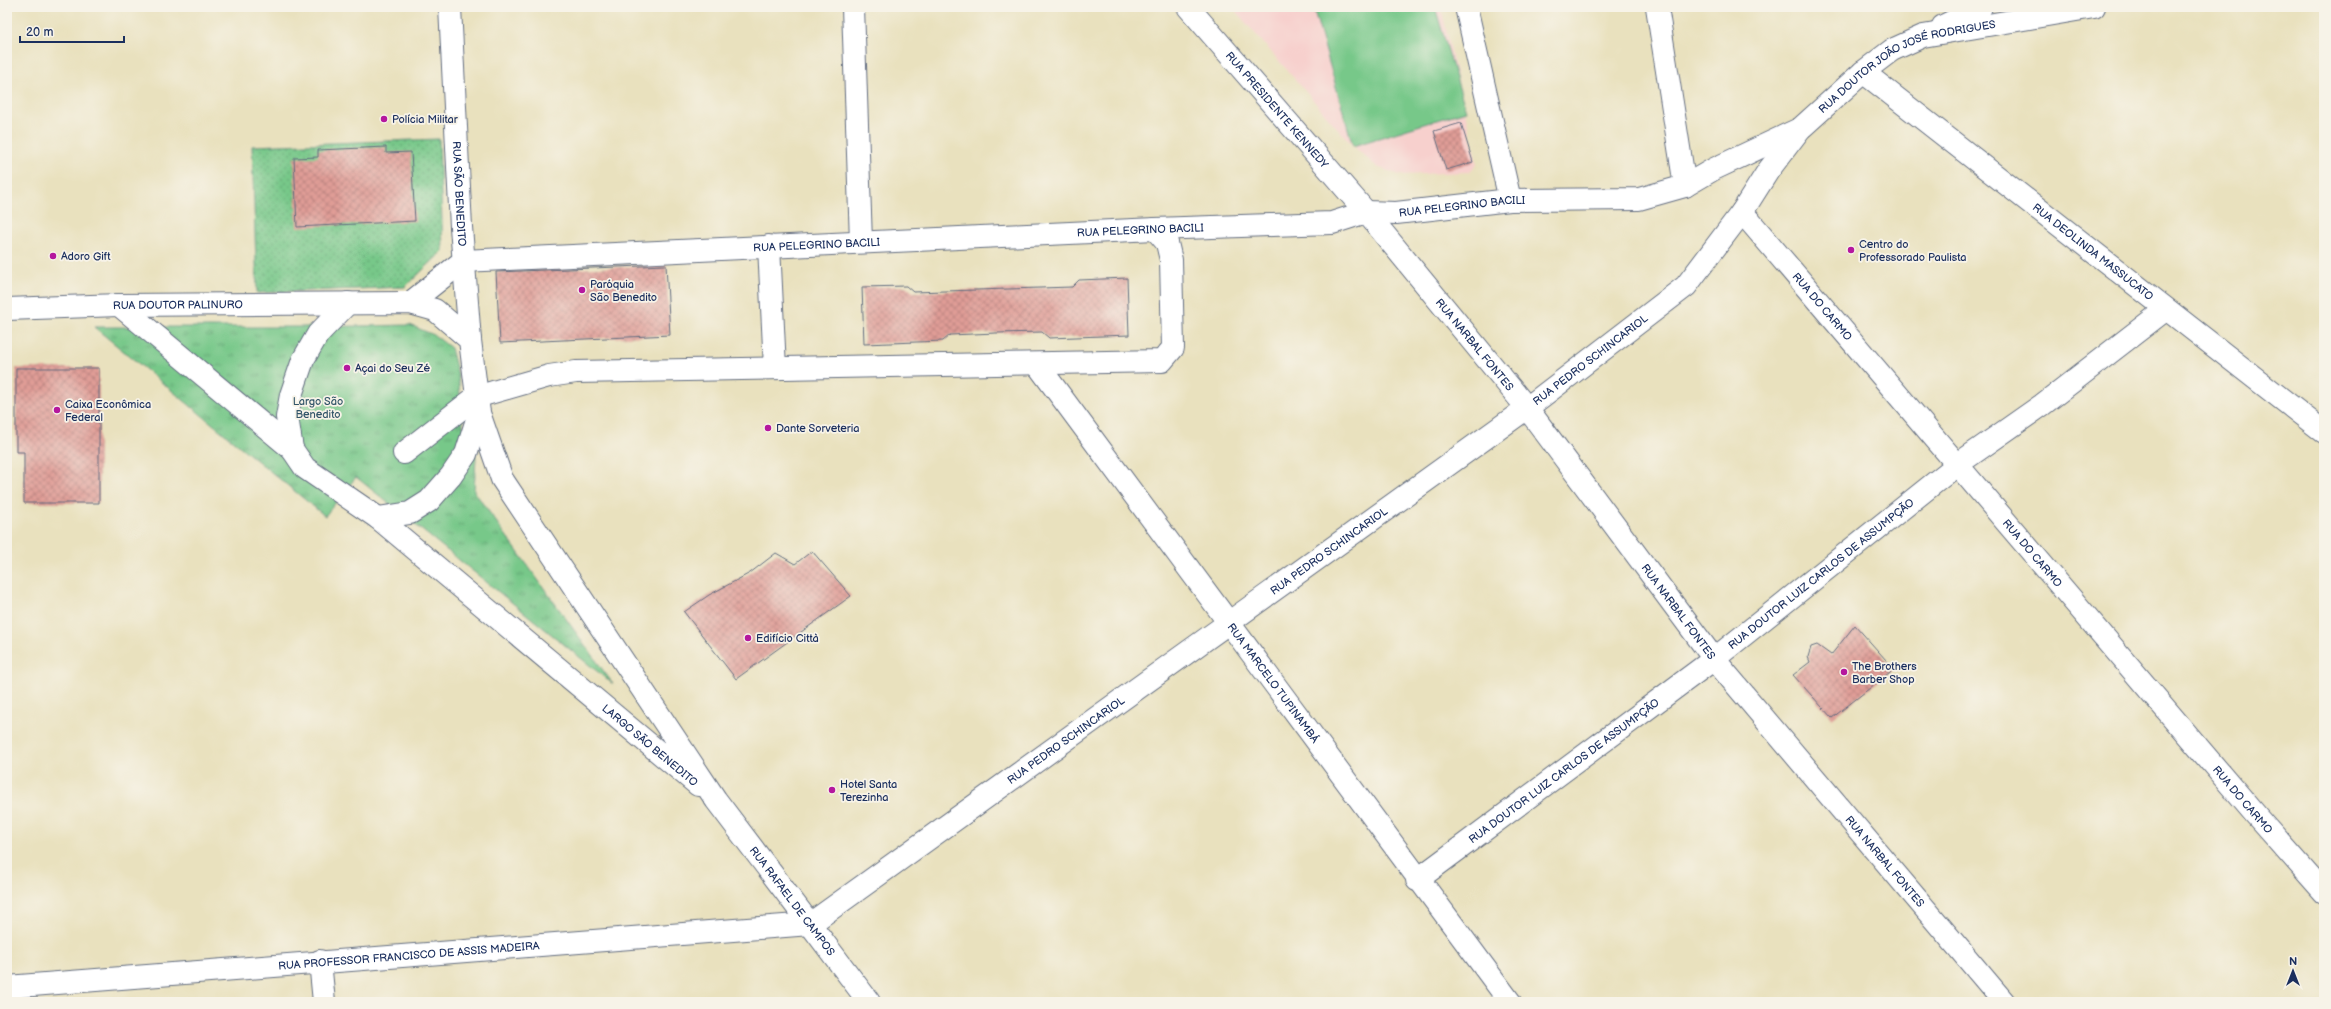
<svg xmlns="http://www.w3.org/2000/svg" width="2331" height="1009" viewBox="0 0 2331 1009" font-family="'Balsamiq Sans',sans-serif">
  <defs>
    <pattern id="grass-dots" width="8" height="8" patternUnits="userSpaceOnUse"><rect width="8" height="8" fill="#77c889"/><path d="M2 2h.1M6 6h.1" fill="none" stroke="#61a373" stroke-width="1.8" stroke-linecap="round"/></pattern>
    <pattern id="park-tufts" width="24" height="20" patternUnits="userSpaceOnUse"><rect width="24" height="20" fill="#77c889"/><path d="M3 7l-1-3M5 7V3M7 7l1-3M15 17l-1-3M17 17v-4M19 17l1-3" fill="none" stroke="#61a373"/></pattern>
    <pattern id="building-cross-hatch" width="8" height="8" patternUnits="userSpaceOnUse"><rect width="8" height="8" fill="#e09d96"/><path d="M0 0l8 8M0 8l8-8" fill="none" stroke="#b5807e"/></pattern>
  </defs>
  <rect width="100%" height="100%" fill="#f7f3e8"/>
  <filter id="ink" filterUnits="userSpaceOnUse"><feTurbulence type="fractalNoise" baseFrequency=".025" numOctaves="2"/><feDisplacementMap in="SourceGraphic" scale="8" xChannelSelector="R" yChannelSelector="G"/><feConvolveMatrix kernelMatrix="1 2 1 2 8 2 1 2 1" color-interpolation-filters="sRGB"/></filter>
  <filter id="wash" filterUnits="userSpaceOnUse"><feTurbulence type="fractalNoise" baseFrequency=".012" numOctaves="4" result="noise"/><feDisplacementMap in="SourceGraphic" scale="16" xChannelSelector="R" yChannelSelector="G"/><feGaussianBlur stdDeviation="0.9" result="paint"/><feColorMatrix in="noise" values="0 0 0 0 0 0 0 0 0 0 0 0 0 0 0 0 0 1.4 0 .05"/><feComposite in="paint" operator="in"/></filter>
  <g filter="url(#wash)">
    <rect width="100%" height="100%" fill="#e9e1be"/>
    <path fill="#f7d0cd" d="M1232,7H1441L1477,164L1469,172L1400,175L1377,167L1353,146Z"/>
    <path fill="url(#grass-dots)" stroke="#497c74" d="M439,139L443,251L405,287L257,293L252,146Z"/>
    <path fill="url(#park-tufts)" stroke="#497c74" d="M410,325L434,335L451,348L458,375L463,425L476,457L474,491L613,684L356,477L325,516L94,327H302Z"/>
    <path fill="#77c889" stroke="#497c74" d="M1313,7H1435L1466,111L1353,146Z"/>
    <g id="blocks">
      <path fill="url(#building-cross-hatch)" d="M1461,123L1473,162L1446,170L1434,131Z
        M386,147V153L411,152L415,221L297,227L294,158L318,157V150Z
        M666,265L670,335L500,343L496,272Z
        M1127,278L1129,335L1049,338L1042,332L996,333L950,335L943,341L864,344L862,287L906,286L913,292L1072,287L1079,280Z
        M16,368H99V503H24V452H16Z
        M812,551L851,596L736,679L684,612L709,595L750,573L776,553L795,564Z
        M1855,625L1894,669L1832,718L1793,675L1810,662L1808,657L1811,647L1817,645L1831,655Z"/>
    </g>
  </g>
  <g filter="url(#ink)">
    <use href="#blocks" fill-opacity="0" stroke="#636d80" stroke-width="1"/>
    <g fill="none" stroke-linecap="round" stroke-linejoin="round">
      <defs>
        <g id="minor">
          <path id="s1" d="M450,7L461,227L470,340"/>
          <path d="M853,7L861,242"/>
          <path id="s2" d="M1188,7L1366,212L1527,408L1714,659L2004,1002"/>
          <path d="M1466,7L1510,200"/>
          <path d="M1657,7L1685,186"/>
          <path d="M1943,26L1981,7"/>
          <path id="s3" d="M1863,72L2324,432"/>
          <path id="s4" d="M1742,212L2255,814L2324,892"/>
          <path d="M769,246L775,368"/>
          <path id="s5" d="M463,261L1155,229L1332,223L1366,212L1396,213L1510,200L1639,199L1685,186L1714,169L1797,130"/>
          <path d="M410,303L463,261"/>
          <path d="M119,305L292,449"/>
          <path id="s6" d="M1037,364L1510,1002"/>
          <path d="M404,453L476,397L549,376L576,372L1162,361L1173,348L1171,260L1167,243L1155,229"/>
          <path id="s7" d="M1417,880L1714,659L1958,464L2042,405L2165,310"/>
          <path id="s8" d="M810,924L1527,408L1686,286L1742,212L1768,171L1800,129L1863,72L1892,50L1923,36L2094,7"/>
          <path d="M320,961L324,1002"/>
        </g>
        <g id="major">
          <path id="s9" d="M348,303L318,334L303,360L291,395L287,417L292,449L305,468L378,518L698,785"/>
          <path id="s10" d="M7,309L119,305L410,303L435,310L470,340L479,413L502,479L716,800L869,1002"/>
          <path d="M378,518L410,513L429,501L451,476L466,454L479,413"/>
          <path id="s11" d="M7,987L810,924"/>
        </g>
      </defs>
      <use href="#minor" stroke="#636d80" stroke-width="24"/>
      <use href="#major" stroke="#636d80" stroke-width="24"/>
      <use href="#minor" stroke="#fff" stroke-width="22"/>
      <use href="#major" stroke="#fff" stroke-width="22"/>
    </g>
  </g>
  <g fill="#b5179e" stroke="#f7f3e8" stroke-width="1.5">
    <circle cx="384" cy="119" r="4"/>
    <circle cx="1851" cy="250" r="4"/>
    <circle cx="53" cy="256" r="4"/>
    <circle cx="582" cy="290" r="4"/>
    <circle cx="347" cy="368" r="4"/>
    <circle cx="57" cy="410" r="4"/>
    <circle cx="768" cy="428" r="4"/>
    <circle cx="748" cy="638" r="4"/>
    <circle cx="1844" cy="672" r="4"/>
    <circle cx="832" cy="790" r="4"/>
  </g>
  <g text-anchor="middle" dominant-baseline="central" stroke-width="3.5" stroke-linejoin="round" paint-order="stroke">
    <g font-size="11" fill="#1b2f5e" stroke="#f7f3e8">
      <text stroke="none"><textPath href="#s8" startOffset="1406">RUA DOUTOR JOÃO JOSÉ RODRIGUES</textPath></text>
      <text stroke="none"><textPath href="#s2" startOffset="136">RUA PRESIDENTE KENNEDY</textPath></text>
      <text stroke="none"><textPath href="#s1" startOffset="187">RUA SÃO BENEDITO</textPath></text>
      <text stroke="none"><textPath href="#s5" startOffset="1002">RUA PELEGRINO BACILI</textPath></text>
      <text stroke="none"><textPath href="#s5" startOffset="678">RUA PELEGRINO BACILI</textPath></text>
      <text stroke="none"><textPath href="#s5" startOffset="354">RUA PELEGRINO BACILI</textPath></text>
      <text stroke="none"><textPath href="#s3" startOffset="292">RUA DEOLINDA MASSUCATO</textPath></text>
      <text stroke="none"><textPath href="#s10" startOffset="171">RUA DOUTOR PALINURO</textPath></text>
      <text stroke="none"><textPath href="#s4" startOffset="124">RUA DO CARMO</textPath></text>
      <text stroke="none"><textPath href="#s2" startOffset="443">RUA NARBAL FONTES</textPath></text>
      <text stroke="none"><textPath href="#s8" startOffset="963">RUA PEDRO SCHINCARIOL</textPath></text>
      <text stroke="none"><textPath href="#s8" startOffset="639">RUA PEDRO SCHINCARIOL</textPath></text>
      <text stroke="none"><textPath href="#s4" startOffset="448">RUA DO CARMO</textPath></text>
      <text stroke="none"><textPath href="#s7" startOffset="507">RUA DOUTOR LUIZ CARLOS DE ASSUMPÇÃO</textPath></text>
      <text stroke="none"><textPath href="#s2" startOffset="779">RUA NARBAL FONTES</textPath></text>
      <text stroke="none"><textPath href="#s6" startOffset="397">RUA MARCELO TUPINAMBÁ</textPath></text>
      <text stroke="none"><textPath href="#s8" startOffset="315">RUA PEDRO SCHINCARIOL</textPath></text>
      <text stroke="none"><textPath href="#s9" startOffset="631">LARGO SÃO BENEDITO</textPath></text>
      <text stroke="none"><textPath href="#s7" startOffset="183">RUA DOUTOR LUIZ CARLOS DE ASSUMPÇÃO</textPath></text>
      <text stroke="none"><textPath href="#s4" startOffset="772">RUA DO CARMO</textPath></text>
      <text stroke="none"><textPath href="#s2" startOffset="1103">RUA NARBAL FONTES</textPath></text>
      <text stroke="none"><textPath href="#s10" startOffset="1131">RUA RAFAEL DE CAMPOS</textPath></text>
      <text stroke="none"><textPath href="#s11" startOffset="403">RUA PROFESSOR FRANCISCO DE ASSIS MADEIRA</textPath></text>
    </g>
    <g font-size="11" fill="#1b2f5e" stroke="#f7f3e8" text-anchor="start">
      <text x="392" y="119">Polícia Militar</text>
      <text x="1859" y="244">Centro do<tspan x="1859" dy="13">Professorado Paulista</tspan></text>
      <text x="61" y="256">Adoro Gift</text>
      <text x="590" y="284">Paróquia<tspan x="590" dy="13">São Benedito</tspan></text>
      <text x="355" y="368">Açai do Seu Zé</text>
      <text x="65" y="404">Caixa Econômica<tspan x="65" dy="13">Federal</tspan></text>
      <text x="776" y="428">Dante Sorveteria</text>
      <text x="756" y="638">Edifício Città</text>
      <text x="1852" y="666">The Brothers<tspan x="1852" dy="13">Barber Shop</tspan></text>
      <text x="840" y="784">Hotel Santa<tspan x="840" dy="13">Terezinha</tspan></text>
    </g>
    <g font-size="11" fill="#325569" stroke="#f7f3e8">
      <text x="318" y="401">Largo São<tspan x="318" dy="13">Benedito</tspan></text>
    </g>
  </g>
  <rect width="2331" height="1009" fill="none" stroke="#f7f3e8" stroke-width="24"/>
  <g transform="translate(2293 971)" stroke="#f7f3e8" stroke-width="3" paint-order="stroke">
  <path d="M0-3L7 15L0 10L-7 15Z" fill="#1b2f5e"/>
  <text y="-6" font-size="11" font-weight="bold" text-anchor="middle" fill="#1b2f5e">N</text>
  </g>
  <path d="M20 36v6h104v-6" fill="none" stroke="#1b2f5e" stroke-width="2"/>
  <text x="26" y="36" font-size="12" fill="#1b2f5e" stroke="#f7f3e8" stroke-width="3" paint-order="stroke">20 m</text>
</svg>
